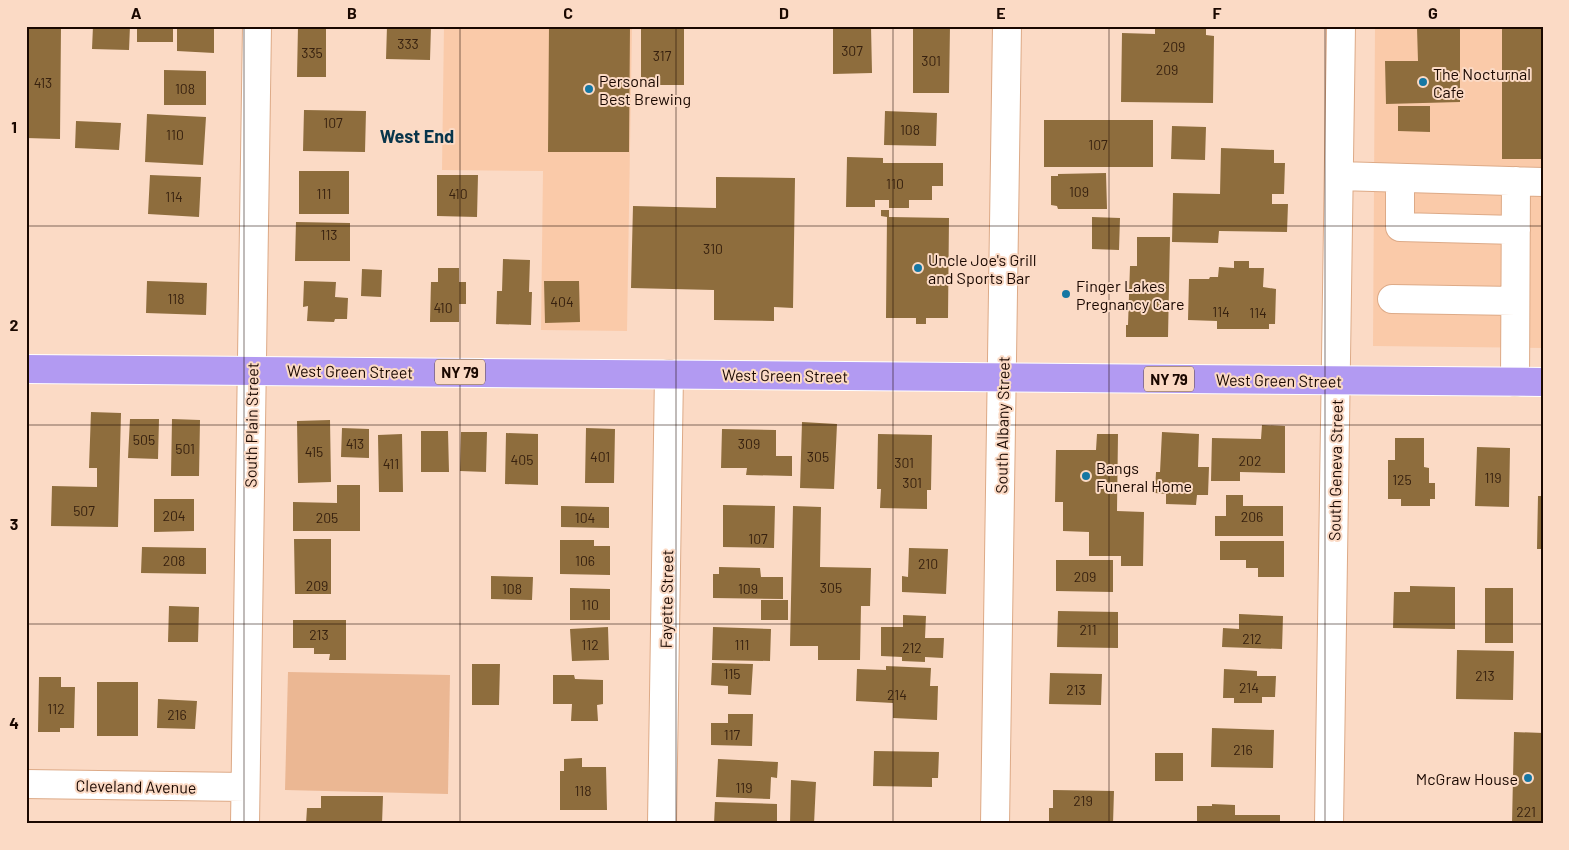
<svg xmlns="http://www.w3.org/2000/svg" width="1569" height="850" viewBox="0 0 1569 850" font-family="Barlow,sans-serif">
  <rect width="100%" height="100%" fill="#fbdac5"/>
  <path fill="#facaa9" d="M444,26H632L627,331L541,330L543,171L442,170Z
    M1375,26H1543V348L1373,346Z"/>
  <path fill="#ebb793" d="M288,672L450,675L448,794L285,790Z"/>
  <path fill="#8e6d3d" d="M26,26H61L60,139L26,138Z
    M93,26H130L129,50L92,49Z
    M137,26H173V42H137Z
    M177,26H214V53L177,51Z
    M298,26H326V77H297Z
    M387,26H431L430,60L386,59Z
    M549,26H630L629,152H548Z
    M641,26H684V85H641Z
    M833,26H871L872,73L833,74Z
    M913,26H950L949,93H913Z
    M1155,26H1206V35L1214,36L1213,103L1121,102L1122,33L1155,34Z
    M1502,26H1543V159H1502Z
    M1460,27V102L1386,104L1385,61H1418L1417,28Z
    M164,70L206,71V105H164Z
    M1398,106H1430V132L1398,131Z
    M304,110L366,111L365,152L303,151Z
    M885,111L937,113L936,146L884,145Z
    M147,114L206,117L203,165L145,162Z
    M1044,120H1153V167H1044Z
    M76,121L121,123L119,150L75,148Z
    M1172,126L1206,127L1205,160L1171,159Z
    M1221,148L1274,150V163H1285L1284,194H1272V204H1288L1287,232L1219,231L1218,243L1172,242L1173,193L1220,194Z
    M847,157L883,158V163H943V186H932V200H909V208H889V200H875V207H846Z
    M299,171H349V214H299Z
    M1106,173L1107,209H1058L1057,206L1051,205V176H1058V174Z
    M150,175L201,177L199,217L148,214Z
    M437,175H478L477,217L437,216Z
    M716,177L795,178L793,308L774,307V321L714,320V290L631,288L633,206L716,208Z
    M881,210H889V217L949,218L948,318H926V324H916V318H886L887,217L881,216Z
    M1092,217L1120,218L1119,250L1092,249Z
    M296,222L350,223V261H295Z
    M1137,237H1170L1168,337H1126V325H1128L1130,266H1137Z
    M503,259L530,260L529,292H532L531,325L496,324L497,291H502Z
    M1234,261H1249V268H1264L1263,287L1276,289L1275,324H1269V329H1217V321L1188,320L1189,279H1209L1210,277H1218L1219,267L1234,268Z
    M438,268H459V282H466V304H459V322H430L431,282H438Z
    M362,269L382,270L381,297L361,296Z
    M147,281L207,283L206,315L146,313Z
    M304,281L336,282L335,297L348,298L347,319H335L334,322L307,321L308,306L303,307Z
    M544,281H579L580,322L545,323Z
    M91,412L121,413L118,527L51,526L52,486L97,487V468H89Z
    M130,419H159L158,459L128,458Z
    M172,419L200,420L199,476H171Z
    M330,420L331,482L298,483L297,421Z
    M802,422L837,424L834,489L800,488Z
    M1262,425L1285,426V473L1240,472V481H1211L1212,438L1261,439Z
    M342,428L369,429V458L341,457Z
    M586,428L615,429L614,483H585Z
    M722,429L776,430V456H792V476L746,475L747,468H721Z
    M421,431H448L449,472H421Z
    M461,432H487L486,472L460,471Z
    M1162,432L1199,434L1198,467H1209L1208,495H1197L1196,505L1166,504V494L1155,493L1156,472H1160Z
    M506,433L538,434V485L505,484Z
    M402,434L403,492H379L378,435Z
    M878,434L932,435L931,490H927V509L880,508L881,489H877Z
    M1097,434H1118L1117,511L1144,512L1143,566H1121V556H1089V532L1063,531V502H1055L1056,450H1096Z
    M1395,438H1424V467L1429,468V483H1435V499H1430V506H1401V499H1388V460H1395Z
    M1477,447L1510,448L1509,507L1475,506Z
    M337,485H360V531H293V502L337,503Z
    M1226,495H1243V506H1283V536H1215V516H1226Z
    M1538,496H1543V549H1537Z
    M154,499H194V531L154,532Z
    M723,505L775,506L774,548L723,547Z
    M561,506L609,507V528L561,527Z
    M793,506L821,507L820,567L871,568L870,606H861L860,660H818V646H790Z
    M294,539H331V594H295Z
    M560,540H594V546H610V575L560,574Z
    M1220,541H1284V577H1258V568H1246V560H1220Z
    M142,547L206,548V574L141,573Z
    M909,548L948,549L946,594L902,592V576L908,577Z
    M1056,560H1113V592L1056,591Z
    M719,567L760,568L761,577H783V599L713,598V574H719Z
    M491,576L533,577L532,600L491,599Z
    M1410,586L1455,587V629L1393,628L1394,592H1410Z
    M570,588L610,589V620H570Z
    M1485,588H1513V643H1485Z
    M761,600H788V620H761Z
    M169,606L199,607L198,642H168Z
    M1058,611L1118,612V648L1057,647Z
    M1239,614L1283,616L1282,649L1222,647L1223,628L1239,629Z
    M903,615L926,616L925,638H944L943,658L925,657V662L902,661V657L881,656V627H903Z
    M293,620H346V660H329L330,654H314V648H293Z
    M608,627L609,660L572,661L570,629Z
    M713,627L771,629L770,661L712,660Z
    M1457,650L1514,651L1513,700L1456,699Z
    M712,663L753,664L751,695L728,694V686L711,685Z
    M472,664H500L499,705H472Z
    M886,666L931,668L930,686H938L937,720L893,718V703L856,701L857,669L886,670Z
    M1224,669L1257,671V676H1276L1275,697H1262V703H1234V698H1223Z
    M1050,673L1102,674L1101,705L1049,704Z
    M553,675H574L575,679L603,680V704L597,705L598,721H571L572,704H553Z
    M39,677H61V687H75L74,728H60V732H38Z
    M97,682H138V736H97Z
    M158,699L197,701L195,729L157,728Z
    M728,714H753L752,746L711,745V723H728Z
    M1212,728L1274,730L1273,768L1211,767Z
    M1514,732L1543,733V824H1512Z
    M874,751L939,752L938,778H932V787L873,786Z
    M1155,753H1183V781H1155Z
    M582,758V767H606L607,810H560V771H564V759Z
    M718,759L778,762L777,778L771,777L770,799L716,797Z
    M791,780L816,782L814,824H790Z
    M1053,790L1114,791L1113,824H1049V808H1053Z
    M321,796H383L382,824H306L307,808H321Z
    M715,802L777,804V823L714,824Z
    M1212,804L1235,805V815H1280V824H1197V806H1212Z"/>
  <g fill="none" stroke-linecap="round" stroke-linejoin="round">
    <defs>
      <path id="minor" d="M1339,176L1543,182
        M1400,178V227L1516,230
        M1392,299L1515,301
        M1515,382L1516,181
        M26,784L245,787
        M245,824L257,26
        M662,824L669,374
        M995,824L1007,26
        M1329,824L1341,26"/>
      <path id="highway" d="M26,369L1543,382"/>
    </defs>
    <use href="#minor" stroke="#ddaa87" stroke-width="30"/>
    <use href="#highway" stroke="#fff" stroke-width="30"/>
    <use href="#minor" stroke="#fff" stroke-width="28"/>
    <use href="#highway" stroke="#b29af2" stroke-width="28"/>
  </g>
  <path fill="none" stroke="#1a0800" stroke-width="1" stroke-opacity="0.55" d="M244,26V824M460,26V824M676,26V824M893,26V824M1109,26V824M1325,26V824M26,226H1543M26,425H1543M26,624H1543"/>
  <g fill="#1677a3" stroke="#fbdac5" stroke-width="2">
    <circle cx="1423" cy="82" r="5"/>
    <circle cx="589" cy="89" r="5"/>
    <circle cx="918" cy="268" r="5"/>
    <circle cx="1066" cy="294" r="5"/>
    <circle cx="1086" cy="476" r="5"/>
    <circle cx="1528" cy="778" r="5"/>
  </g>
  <g text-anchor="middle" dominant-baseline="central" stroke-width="4" stroke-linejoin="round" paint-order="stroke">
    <g font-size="14" fill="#37210f">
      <text x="408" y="43">333</text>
      <text x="1174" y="46">209</text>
      <text x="852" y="50">307</text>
      <text x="312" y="52">335</text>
      <text x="662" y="55">317</text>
      <text x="931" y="60">301</text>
      <text x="1167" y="69">209</text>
      <text x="43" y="82">413</text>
      <text x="185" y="88">108</text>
      <text x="333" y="122">107</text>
      <text x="910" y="129">108</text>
      <text x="175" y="134">110</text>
      <text x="1098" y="144">107</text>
      <text x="895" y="183">110</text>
      <text x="1079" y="191">109</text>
      <text x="324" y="193">111</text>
      <text x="458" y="193">410</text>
      <text x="174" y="196">114</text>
      <text x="329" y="234">113</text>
      <text x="713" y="248">310</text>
      <text x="176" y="298">118</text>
      <text x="562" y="301">404</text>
      <text x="443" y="307">410</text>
      <text x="1221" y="311">114</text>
      <text x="1258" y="312">114</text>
      <text x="144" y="439">505</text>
      <text x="355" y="443">413</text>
      <text x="749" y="443">309</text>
      <text x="185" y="448">501</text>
      <text x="314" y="451">415</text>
      <text x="600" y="456">401</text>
      <text x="818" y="456">305</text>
      <text x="522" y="459">405</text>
      <text x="1250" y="460">202</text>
      <text x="904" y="462">301</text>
      <text x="391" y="463">411</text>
      <text x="1493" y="477">119</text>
      <text x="1402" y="479">125</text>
      <text x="912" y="482">301</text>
      <text x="84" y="510">507</text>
      <text x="174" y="515">204</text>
      <text x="1252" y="516">206</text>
      <text x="327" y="517">205</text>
      <text x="585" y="517">104</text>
      <text x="758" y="538">107</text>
      <text x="174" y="560">208</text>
      <text x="585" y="560">106</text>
      <text x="928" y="563">210</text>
      <text x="1085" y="576">209</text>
      <text x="317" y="585">209</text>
      <text x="831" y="587">305</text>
      <text x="512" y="588">108</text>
      <text x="748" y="588">109</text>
      <text x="590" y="604">110</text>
      <text x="1088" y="629">211</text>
      <text x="319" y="634">213</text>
      <text x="1252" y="638">212</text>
      <text x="590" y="644">112</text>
      <text x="742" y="644">111</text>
      <text x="912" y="647">212</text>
      <text x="732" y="673">115</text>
      <text x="1485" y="675">213</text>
      <text x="1249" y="687">214</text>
      <text x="1076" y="689">213</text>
      <text x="897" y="694">214</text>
      <text x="56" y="708">112</text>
      <text x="177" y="714">216</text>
      <text x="732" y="734">117</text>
      <text x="1243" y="749">216</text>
      <text x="744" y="787">119</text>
      <text x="583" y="790">118</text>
      <text x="1083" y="800">219</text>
      <text x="1526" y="811">221</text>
    </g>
    <g fill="#fbdac5" stroke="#5e473b" stroke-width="1">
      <rect x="435" y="359.5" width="50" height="25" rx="4"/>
      <rect x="1144" y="366.5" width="50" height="25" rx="4"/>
    </g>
    <g font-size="15" font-weight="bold" fill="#1a0800">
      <text x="460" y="372">NY 79</text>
      <text x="1169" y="379">NY 79</text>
    </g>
    <g font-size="16" fill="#1a0800" stroke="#fbdac5" text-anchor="start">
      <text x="1433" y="73">The Nocturnal<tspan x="1433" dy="18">Cafe</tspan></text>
      <text x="599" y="80">Personal<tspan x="599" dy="18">Best Brewing</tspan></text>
      <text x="928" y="259">Uncle Joe's Grill<tspan x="928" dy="18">and Sports Bar</tspan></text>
      <text x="1076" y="285">Finger Lakes<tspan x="1076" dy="18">Pregnancy Care</tspan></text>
      <text x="1096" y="467">Bangs<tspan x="1096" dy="18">Funeral Home</tspan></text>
      <text x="1518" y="778" text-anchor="end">McGraw House</text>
    </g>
    <g font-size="16" fill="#1a0800" stroke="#fbdac5">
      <text transform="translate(350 371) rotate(1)">West Green Street</text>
      <text transform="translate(785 375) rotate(1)">West Green Street</text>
      <text transform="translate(1279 380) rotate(1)">West Green Street</text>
      <text transform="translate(251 425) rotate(-89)">South Plain Street</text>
      <text transform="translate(1002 425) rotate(-89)">South Albany Street</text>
      <text transform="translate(1335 470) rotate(-89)">South Geneva Street</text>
      <text transform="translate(666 599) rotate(-89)">Fayette Street</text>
      <text transform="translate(136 786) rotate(1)">Cleveland Avenue</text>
    </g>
    <g font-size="18" font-weight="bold" fill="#08354b" stroke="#fbdac5">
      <text x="417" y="136">West End</text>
    </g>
  </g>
  <rect width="1569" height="850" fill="none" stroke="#fbdac5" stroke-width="55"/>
  <rect x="28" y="28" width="1514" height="794" fill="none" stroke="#1a0800" stroke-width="2"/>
  <g font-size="16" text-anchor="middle" font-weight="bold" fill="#1a0800">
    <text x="136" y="19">A</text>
    <text x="352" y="19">B</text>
    <text x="568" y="19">C</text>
    <text x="784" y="19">D</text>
    <text x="1001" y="19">E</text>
    <text x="1217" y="19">F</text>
    <text x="1433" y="19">G</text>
    <text x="14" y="133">1</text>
    <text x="14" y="331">2</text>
    <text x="14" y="530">3</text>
    <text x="14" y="729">4</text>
  </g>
</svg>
